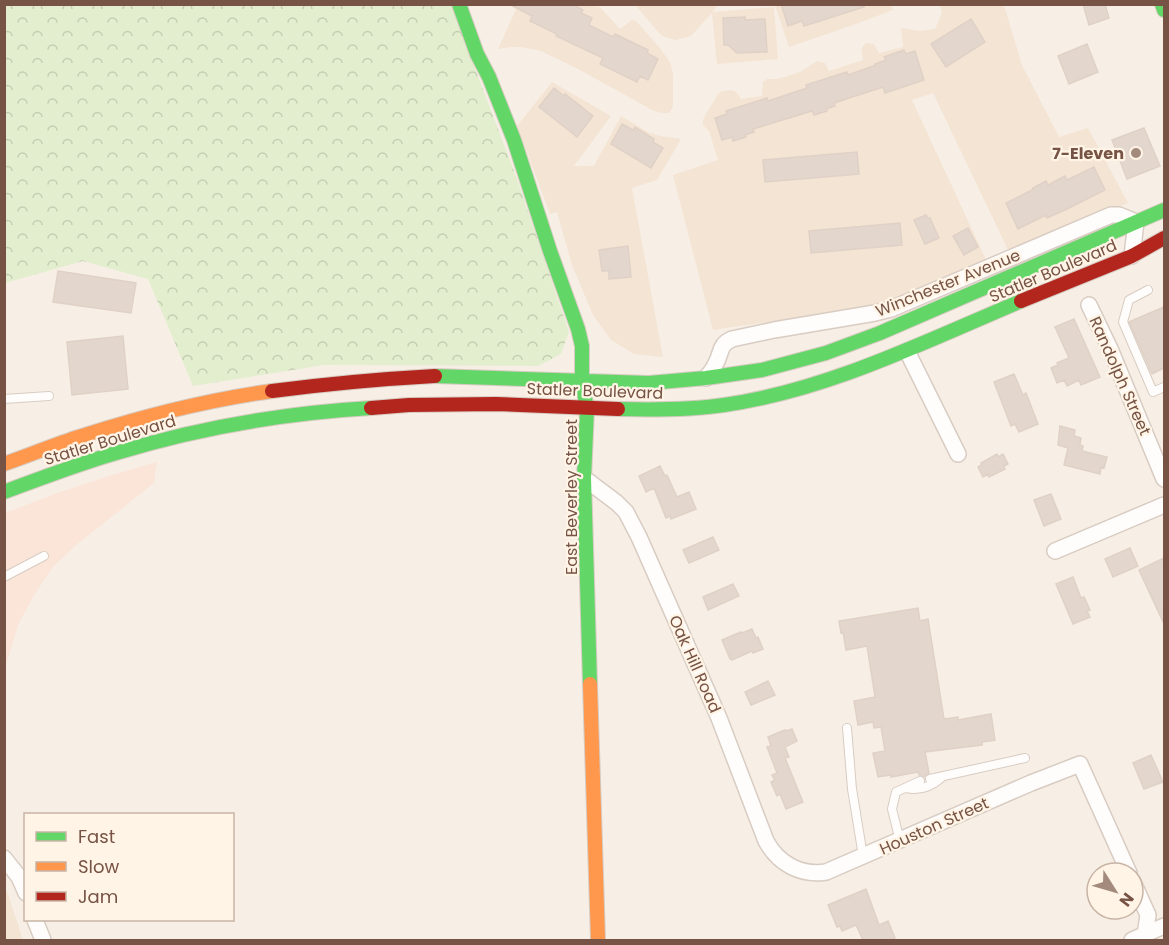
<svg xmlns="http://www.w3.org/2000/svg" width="1169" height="945" viewBox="0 0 1169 945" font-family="Poppins,sans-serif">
  <defs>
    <pattern id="forest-crowns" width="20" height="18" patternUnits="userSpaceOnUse" patternTransform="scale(1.5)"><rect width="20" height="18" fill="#e2eece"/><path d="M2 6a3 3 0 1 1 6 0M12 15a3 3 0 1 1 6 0" fill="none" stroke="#c5ceb2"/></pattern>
  </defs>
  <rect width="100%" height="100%" fill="#f7efe5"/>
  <path fill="#f4e4d4" d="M518,5H594L600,7L620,29L632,20L636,21L660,48L670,62L673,73V107L669,113H661L652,110L580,70L541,51L521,47H511L498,49Z
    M635,5H717L713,12L774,7L778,59L717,64L712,13L691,36L675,40L663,36L660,34Z
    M775,5H891L893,10L856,24L789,47Z
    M940,5H1004L1022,65L1059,137L1088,128L1128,203L1010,254L933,93L912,100L988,264L890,307L830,313L713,330L673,175L718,160L709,131L703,125V120L705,115L719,93L723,91L732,90L736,92L741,99L762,96L763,82L767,79H778L800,72L817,61L825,63L829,71L863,60L861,50L863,46L866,43L874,44L879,53L903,47L901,28L920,31L935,29L942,13Z
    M552,82L611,116L574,166H594L621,116L648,132L660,136L681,139L657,180L632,188L663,357L634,354L611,340L593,315L572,265L557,212L550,214L517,126Z
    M4,887L8,894L23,940H5Z"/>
  <path fill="#fbe5d9" d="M157,462L154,483L75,546L53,567L34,595L18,625L5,669V513L60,492L112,475Z"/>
  <path fill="url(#forest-crowns)" d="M5,5H451L517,179L569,332L561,354L538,366L324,365L193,386L148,279L83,261L5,283Z"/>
  <path fill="#e3d6cc" stroke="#e0d1c7" stroke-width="1.5" d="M509,4H572L583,10L581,13L592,18L589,25L613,37L615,34L648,50L647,53L658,59L648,80L640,76L637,82L600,64L603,58L556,36L557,34L530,21L532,16Z
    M781,4H864V7L804,26L802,21L788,26Z
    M1083,4H1105L1109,18L1089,25Z
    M745,17V20L765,19L767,52L737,53L728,45H724L723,18Z
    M971,19L985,42L946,67L931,44Z
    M1087,44L1098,72L1069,84L1058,56Z
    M904,50L906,54L915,51L924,80L885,93L883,87L834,103L835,106L826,109L827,111L814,115L812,111L753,129L754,132L745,135L746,137L733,141L732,137L722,140L715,118L727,114L726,111L767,98L768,101L807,88L806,85L847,72L848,75L876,65L875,64L886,60L884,57Z
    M554,88L564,96L565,94L593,116L577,137L539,107Z
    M622,124L633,130L635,127L654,139L653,142L663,148L651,168L611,144Z
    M1144,128L1160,166L1127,179L1112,140Z
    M857,152L859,174L765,182L763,160Z
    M1094,167L1105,190L1067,209L1047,218L1046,215L1018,229L1006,203L1034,189L1033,188L1046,181L1048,185L1065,176L1067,180Z
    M926,215L928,218H930L939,238L925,244L914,220Z
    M900,223L902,245L811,253L809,231Z
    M968,228L978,247L964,255L953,236Z
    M628,246L631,277L609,279V271H602L599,250Z
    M58,271L136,283L131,313L53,302Z
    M1164,307V368L1152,374L1129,322Z
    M1074,319L1100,377L1081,385L1079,380L1067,386L1064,380L1057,383L1051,368L1058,365L1057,363L1069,358L1055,327Z
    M123,336L128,389L72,395L67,342Z
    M1014,374L1023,395L1026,393L1038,424L1019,432L1015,424L1011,426L994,382Z
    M1060,426L1075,430L1074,436L1081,438L1080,445L1083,446L1082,451L1107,457L1104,468L1101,467L1100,474L1064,465L1068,448L1058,445Z
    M997,454L998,457L1003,454L1008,464L1004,466L1005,469L989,477L988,474L983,477L978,467L982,464L981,463Z
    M660,466L665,476L667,475L677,497L689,492L696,509L671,519L670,516L666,518L654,488L646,492L639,476Z
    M1051,494L1061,519L1044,526L1034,500Z
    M713,537L719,550L689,563L683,550Z
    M1130,548L1138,566L1113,577L1105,559Z
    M1164,558V624L1139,570Z
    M1073,577L1081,598L1084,597L1090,610L1087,611L1090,617L1073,624L1056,584Z
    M733,584L739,596L708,610L703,597Z
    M918,608L920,621L928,619L944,719L958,717V720L991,714L995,740L982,742V745L925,752L929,773L924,777L919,775L918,772L891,777V775L878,777L873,753L885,751L881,727L874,728L873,722L858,725L854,701L875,697L867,646L846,650L843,632L841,633L839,621Z
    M752,629L756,638L758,637L763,649L753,653L752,651L732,660L731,658L730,659L722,640L741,632L742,633Z
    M768,681L775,695L751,705L745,692Z
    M792,729L797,741L785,747L789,757L785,758L803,802L786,809L780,794L777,796L771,782L775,780L772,775L777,773L767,747L771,746L768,737L785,730L786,731Z
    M1151,755L1163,782L1144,789L1133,763Z
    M866,889L879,925L888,921L895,938L889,940H863L856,925L842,931L840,926L837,927L828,905Z"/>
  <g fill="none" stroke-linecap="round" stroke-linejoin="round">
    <defs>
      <path id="lane" d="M1148,290L1129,300L1123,322L1153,392L1164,387
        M4,399L49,396
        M4,577L44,556
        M847,728L852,789L863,856
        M930,779L1025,758
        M906,788C920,791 931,787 941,778
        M900,841L892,809L896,792L920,781"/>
      <path id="street" d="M1089,305L1111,351L1164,479
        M907,351L958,454
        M706,378C709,374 713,370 715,365C722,354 718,345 732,339L774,330L875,313L891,309L1111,215H1119L1136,222L1132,256
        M584,478L617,503L626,512L639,537L719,718L766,841C778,863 800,876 826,872L1031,783L1080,764L1129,873
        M1055,551L1164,505
        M4,858L19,877L26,893
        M1133,882L1148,915L1145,935L1146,940
        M35,920L43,940
        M1132,940L1164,926"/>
      <path id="fast" d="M459,4L477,54L489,77L514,140L550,251L578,329L582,346V381L587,409L584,478L590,684
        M1162,4L1164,10
        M435,376L649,383L706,378L762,370L826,353L880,333L1164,210
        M618,409C653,410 689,410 724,405C828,390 924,342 1021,301
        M4,492C41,478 78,464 116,453C198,428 285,413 371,408"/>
      <path id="slow" d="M4,464C30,455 56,444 82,436C144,416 208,400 272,391
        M590,684L598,940"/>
      <path id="jam" d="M1021,301L1132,256L1164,238
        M272,391C326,384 380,379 435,376
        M371,408L409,405L496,404L618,409"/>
    </defs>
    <use href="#lane" stroke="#d8ccc3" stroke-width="10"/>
    <use href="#street" stroke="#d8ccc3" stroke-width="18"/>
    <use href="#fast" stroke="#d7cbc2" stroke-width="16"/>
    <use href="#slow" stroke="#d7cbc2" stroke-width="16"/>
    <use href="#jam" stroke="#d7cbc2" stroke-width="16"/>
    <use href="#lane" stroke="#fefdfb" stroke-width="8"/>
    <use href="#street" stroke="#fefdfb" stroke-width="15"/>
    <use href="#fast" stroke="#63d668" stroke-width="14"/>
    <use href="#slow" stroke="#ff974d" stroke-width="14"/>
    <use href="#jam" stroke="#b3261e" stroke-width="14"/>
  </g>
  <circle fill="#a38a7c" stroke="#fff4e5" stroke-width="2" cx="1136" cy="153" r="6"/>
  <g text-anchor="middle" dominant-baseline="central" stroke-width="4.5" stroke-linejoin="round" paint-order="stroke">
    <g font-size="16" font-weight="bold" fill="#765344" stroke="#fff4e5" text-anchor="end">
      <text x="1124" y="153">7-Eleven</text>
    </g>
    <g font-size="16" fill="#765344" stroke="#fff4e5">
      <text transform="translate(1053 271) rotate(-23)">Statler Boulevard</text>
      <text transform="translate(948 283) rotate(-22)">Winchester Avenue</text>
      <text transform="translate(1120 376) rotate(66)">Randolph Street</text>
      <text transform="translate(595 391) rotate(2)">Statler Boulevard</text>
      <text transform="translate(110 440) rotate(-17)">Statler Boulevard</text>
      <text transform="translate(571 497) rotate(-90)">East Beverley Street</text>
      <text transform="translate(695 664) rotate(66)">Oak Hill Road</text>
      <text transform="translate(934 826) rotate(-24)">Houston Street</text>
    </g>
  </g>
  <rect width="1169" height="945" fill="none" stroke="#765344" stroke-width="12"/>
  <rect x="24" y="813" width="210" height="108" fill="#fff4e5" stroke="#c8b4a5" stroke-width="1.5"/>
  <rect x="36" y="832" width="30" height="9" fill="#63d668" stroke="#c8b4a5" stroke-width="1.5"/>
  <text x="78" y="843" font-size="18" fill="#765344">Fast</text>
  <rect x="36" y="862" width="30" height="9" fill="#ff974d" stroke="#c8b4a5" stroke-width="1.5"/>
  <text x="78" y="873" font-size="18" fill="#765344">Slow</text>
  <rect x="36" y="892" width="30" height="9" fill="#b3261e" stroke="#c8b4a5" stroke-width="1.5"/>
  <text x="78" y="903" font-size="18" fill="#765344">Jam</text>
  <g transform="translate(1115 891) rotate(127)"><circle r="28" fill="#fff4e5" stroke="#c8b4a5" stroke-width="1.5"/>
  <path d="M0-4.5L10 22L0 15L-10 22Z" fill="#a38a7c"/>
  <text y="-9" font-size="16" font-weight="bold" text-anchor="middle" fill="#765344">N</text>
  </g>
</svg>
